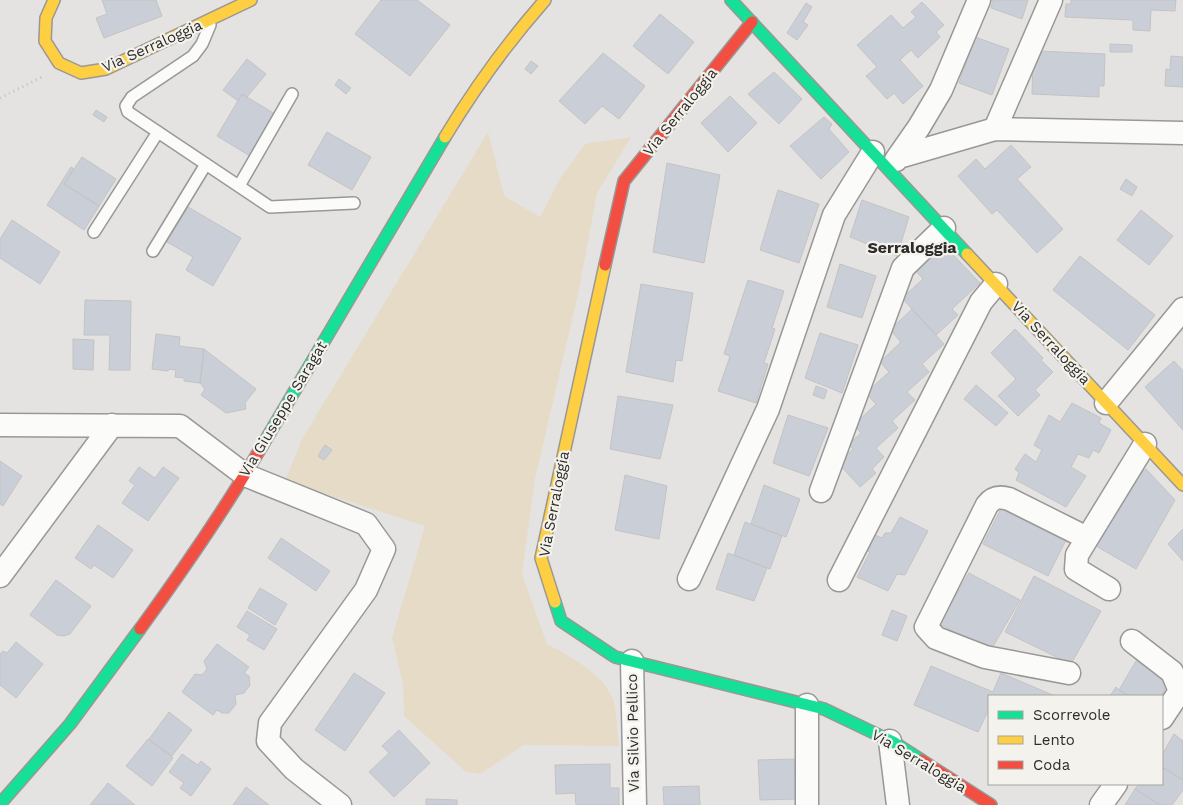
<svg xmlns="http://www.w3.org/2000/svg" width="1183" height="805" viewBox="0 0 1183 805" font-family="'Work Sans',sans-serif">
  <rect width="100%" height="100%" fill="#e5e3e1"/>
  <path fill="#e6dbc6" d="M488,132L504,196L540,217L561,177L585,144L631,137L597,193L579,290L535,479L522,574L547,644C568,655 604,674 613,699C617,712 617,732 619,746L524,745L480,774L466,772L404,716L403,684L392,638L425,526L285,481L302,439Z"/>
  <path fill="#cacfd7" stroke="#c3c3c3" d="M102,0H156L162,16L104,38L96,18L107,14Z
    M381,0H417L450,25L410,76L355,34Z
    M993,0H1028L1022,19L991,8Z
    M1071,0H1176L1175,11L1151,10L1150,31L1133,30V20L1065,17L1066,4H1071Z
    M922,2L944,25L936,32L940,37L918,58L911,50L900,60L923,86L903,104L894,93L887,99L866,76L877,67L857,45L891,15L903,28L916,17L911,12Z
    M806,3L812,7L803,22L808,25L797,40L787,33Z
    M660,14L694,42L668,74L633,46Z
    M975,37L1009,49L992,95L959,83Z
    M1110,44L1132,45V52H1110Z
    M1038,51L1105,54L1104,86H1099V97L1032,94L1033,62H1038Z
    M603,53L645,86L619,119L602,106L585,124L559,101Z
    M1171,56L1183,57V87L1165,86L1166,69L1170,70Z
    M247,59L266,74L247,97L242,94L238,101L223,90Z
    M531,61L538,66L531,74L525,69Z
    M774,72L802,99L779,124L748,94Z
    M339,79L351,88L346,94L335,85Z
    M242,94L275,114L250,156L217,136Z
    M730,96L757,123L728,152L701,123Z
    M96,110L107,117L104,122L93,115Z
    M824,117L832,124L829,129L849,152L821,179L790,146Z
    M327,132L371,157L352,190L308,165Z
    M1011,145L1031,167L1017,179L1063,229L1037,253L997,210L992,214L958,176L976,159L985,169Z
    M82,157L116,179L99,206L64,184Z
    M667,163L720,175L704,263L653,252Z
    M71,167L74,169L64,184L99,206L84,230L47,205Z
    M1126,179L1137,187L1132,196L1120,189Z
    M778,190L819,204L799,263L760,250Z
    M862,200L909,217L897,256L850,237Z
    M188,207L241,238L213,286L186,270L193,257L167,242Z
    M1141,210L1173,236L1149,265L1117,240Z
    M12,220L60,252L40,284L0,258V239Z
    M943,244L980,283L952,309L958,315L936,335L902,298L923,279L915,270Z
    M1080,256L1155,315L1128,350L1053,290Z
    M840,264L876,276L862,318L827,307Z
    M748,280L784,291L772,328L775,329L764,363L768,364L756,403L718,391L730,356L724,354Z
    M641,284L693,293L682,361L676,360L673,382L626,372Z
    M85,300L131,301L130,370H109L110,335H84Z
    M912,309L944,344L922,364L929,372L907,392L915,400L892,421L898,428L876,448L884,457L872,469L876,473L860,487L838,463L853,449L849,444L861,433L854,425L876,404L866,393L889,372L880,362L901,342L890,330Z
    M1015,329L1043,358L1041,360L1053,372L1035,390L1040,395L1018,416L998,396L1016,379L991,353Z
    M820,333L858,345L842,393L805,378Z
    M156,334L180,337L179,346L204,349L200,383L184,381V378L175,377L176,370L169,369L168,371L152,369Z
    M73,339L94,340L93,370L73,369Z
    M204,349L256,389L245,403L246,409L226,413L201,395L205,389L200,383Z
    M1174,361L1183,371V430L1145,387Z
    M976,385L1008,413L996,426L964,399Z
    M816,386L827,390L824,399L813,395Z
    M618,396L673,405L660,459L610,449Z
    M1072,403L1101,418L1099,423L1111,430L1099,453L1093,450L1089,458L1078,454L1071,467L1086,476L1066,507L1016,480L1019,473L1015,469L1025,454L1036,462L1042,450L1034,445L1049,415L1060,422Z
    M788,415L828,428L809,476L773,463Z
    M325,445L332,450L324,460L318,456Z
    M0,461L22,476L3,506L0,504Z
    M139,467L155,478L163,467L179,478L148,521L122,503L135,485L129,481Z
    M1146,469L1175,500L1136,569L1096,546L1132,481Z
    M625,475L667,486L659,539L615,530Z
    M764,485L800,499L786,537L751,524Z
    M1003,505L1067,538L1048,576L983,544Z
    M900,517L928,531L905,575L897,574L888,591L857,577L870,552L863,549L870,533L882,538L885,533H891Z
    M745,522L782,536L770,569L734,555Z
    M98,525L133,550L113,578L94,565L91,569L75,558Z
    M1183,529V561L1168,544Z
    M281,538L330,571L316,591L268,558Z
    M728,553L767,568L754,601L716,589Z
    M969,573L1020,600L991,650L939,624Z
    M1034,576L1101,611L1071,664L1005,632Z
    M56,580L91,606L70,634L64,636L57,635L30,615Z
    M260,588L287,604L275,625L248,608Z
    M892,610L907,616L897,641L882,635Z
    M247,611L277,629L264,650L247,640L250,635L237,627Z
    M16,642L43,664L16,698L0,685V654L3,651L7,653Z
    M217,644L249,667L244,673L249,676L250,685L244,693L235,695L236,704L229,713H222L217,710L213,715L182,692L195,674L202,675L207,669L204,661Z
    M1136,661L1169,682L1161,696H1130L1119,690Z
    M931,666L993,692L1001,673L1055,696H989V715L987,713L978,732L914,705Z
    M354,673L385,693L345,751L315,730Z
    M1116,687L1119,690L1130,696H1110Z
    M169,712L192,730L172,756L149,739Z
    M399,730L430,763L394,797L369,772L389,753L382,746Z
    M1174,734L1183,741V780L1162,767V755Z
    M148,739L173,758L152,786L126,766Z
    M182,754L198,765L201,761L211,769L191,796L180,788L184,783L169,772Z
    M794,759L796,799L760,800L758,760Z
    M610,764V788H619V805H576L575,793L556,794L555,765Z
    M1162,767L1183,780V790L1172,805H1160L1135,789L1139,784H1162Z
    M108,783L135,805H90Z
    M699,786L700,805H664L663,787Z
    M246,787L269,805H233Z
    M1135,789L1160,805H1125Z
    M426,799L457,800V805H426Z"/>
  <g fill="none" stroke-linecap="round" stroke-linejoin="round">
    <defs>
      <path id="lane" d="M210,25L202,44L193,56L132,97L126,106L128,112L270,207L354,203
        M239,186L292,94
        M94,232L158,132
        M153,251L206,164"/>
      <path id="street" d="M995,129L1183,133
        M899,157L995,129L1051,0
        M896,160L919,127L941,90L979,0
        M1106,403L1183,309
        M0,425L180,426L245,475L366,524L384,549L366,590L270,723L268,741L294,769L340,805
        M821,491L903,268L944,228
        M0,576L112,425
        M689,579L768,409L834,215L873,152
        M839,580L981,302L996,284
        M1109,589L1076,569L1077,555L1145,444
        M1132,641L1172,672L1180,691L1162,718
        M632,661L635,805
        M1069,673L985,657L936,638L926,627L987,505C993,497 999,496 1009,499L1087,538
        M807,705V805
        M890,741L898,805
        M1101,805L1116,784"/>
      <path id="fast" d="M731,0L967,254
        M262,446L445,137
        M555,602L561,621L615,657L824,709L893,742L921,760
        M0,804L70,724L140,629"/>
      <path id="slow" d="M54,0L46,18L45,41L59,63L81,73L106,69L251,0
        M445,137C474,89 508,42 545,0
        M967,254L1183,485
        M555,602L541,558L605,265"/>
      <path id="jam" d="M605,265L624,181L752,22
        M140,629C183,570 225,509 262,446
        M921,760L991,805"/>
    </defs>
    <use href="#lane" stroke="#999896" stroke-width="14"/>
    <use href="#street" stroke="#999896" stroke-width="25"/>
    <use href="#fast" stroke="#999896" stroke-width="14"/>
    <use href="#slow" stroke="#999896" stroke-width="14"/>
    <use href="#jam" stroke="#999896" stroke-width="14"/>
    <path stroke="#c2c2c1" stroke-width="3" stroke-dasharray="1 4" stroke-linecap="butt" d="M0,98L42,77"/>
    <use href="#lane" stroke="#fbfbfa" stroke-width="11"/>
    <use href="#street" stroke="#fbfbfa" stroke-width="22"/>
    <use href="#fast" stroke="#16e098" stroke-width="11"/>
    <use href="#slow" stroke="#ffcf43" stroke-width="11"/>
    <use href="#jam" stroke="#f24e42" stroke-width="11"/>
  </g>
  <g text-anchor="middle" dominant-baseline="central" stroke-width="4.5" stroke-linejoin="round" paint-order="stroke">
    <g font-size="15" fill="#2d2c2a" stroke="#f4f2ec">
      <text transform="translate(152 46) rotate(-24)">Via Serraloggia</text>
      <text transform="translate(680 112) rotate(-51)">Via Serraloggia</text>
      <text transform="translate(1051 343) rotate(47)">Via Serraloggia</text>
      <text transform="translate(283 409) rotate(-59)">Via Giuseppe Saragat</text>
      <text transform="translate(554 504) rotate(-79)">Via Serraloggia</text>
      <text transform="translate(633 733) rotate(-91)">Via Silvio Pellico</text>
      <text transform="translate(919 761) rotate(31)">Via Serraloggia</text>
    </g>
    <g font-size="16" font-weight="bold" fill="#2d2c2a" stroke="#f4f2ec">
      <text x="912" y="247">Serraloggia</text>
    </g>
  </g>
  <rect x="988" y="695" width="175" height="90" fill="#f4f2ec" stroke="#a4a39e"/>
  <rect x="998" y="711" width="25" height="8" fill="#16e098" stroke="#a4a39e"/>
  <text x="1033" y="720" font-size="15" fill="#2d2c2a">Scorrevole</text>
  <rect x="998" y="736" width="25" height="8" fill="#ffcf43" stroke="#a4a39e"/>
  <text x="1033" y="745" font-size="15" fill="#2d2c2a">Lento</text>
  <rect x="998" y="761" width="25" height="8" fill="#f24e42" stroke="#a4a39e"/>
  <text x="1033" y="770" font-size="15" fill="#2d2c2a">Coda</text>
</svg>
